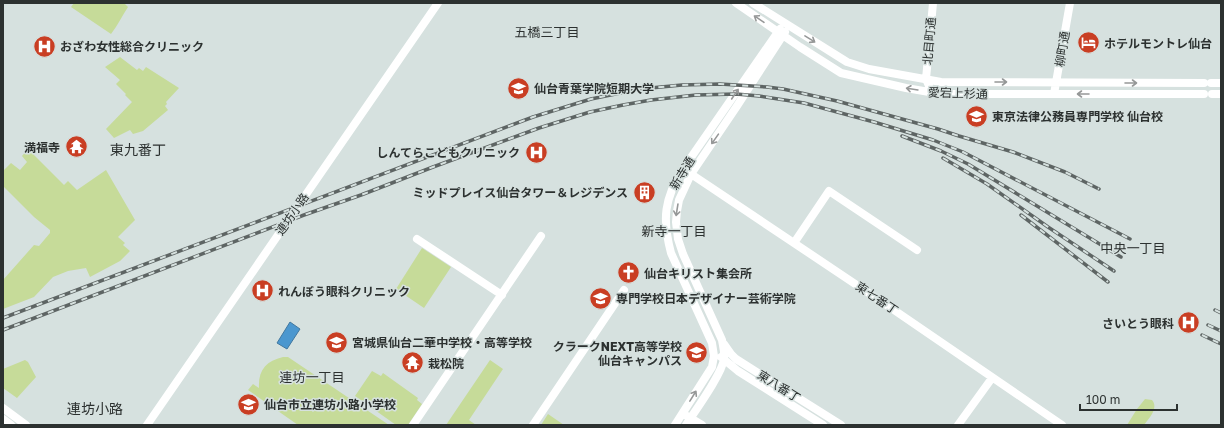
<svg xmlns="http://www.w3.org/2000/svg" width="1224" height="428" viewBox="0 0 1224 428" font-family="'Golos Text','Noto Sans JP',sans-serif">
  <rect width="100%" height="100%" fill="#d6e1df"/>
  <path fill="#c6db99" d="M74,3H124L128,7C122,16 118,25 111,34L71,7Z
    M120,57L137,70L139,68L143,71L146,67L179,88L166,102L167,104L165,106L168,110L143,131L133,134L130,130L114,138L106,129L132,102L125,95L126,94L116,84L120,80L105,67Z
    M28,149L64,185L68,181L77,190L106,170L135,220L118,237L125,243L123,245L130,251L120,261L90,277L86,268L68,271L53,277L34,297L3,309V280L34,245L39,246L50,233V230L34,217L3,186V171L11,163L20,170L27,162L22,156Z
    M422,248L451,267L424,308L396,289Z
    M283,357H288L389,425H298L248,390L253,384L259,388C258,370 266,361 283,357Z
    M25,360L28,362L36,377L17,398L3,388V369Z
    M490,360L503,369L469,420L476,425H446Z
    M372,371L381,376L383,373L418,398L417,400L422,404L408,425H396L355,396Z
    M1145,399L1152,400C1159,408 1149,418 1144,425H1127L1137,409Z
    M548,414L564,425H541Z"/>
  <path fill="#4b97cf" stroke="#42789f" d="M290,322L300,329L287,349L277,343Z"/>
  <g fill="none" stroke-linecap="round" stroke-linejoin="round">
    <path stroke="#fff" stroke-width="8" d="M736,3L800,47L841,73L906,88L941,94H1204
      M753,3L847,62L869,69L941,82L1204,83
      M1211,83H1221
      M932,93L926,79L933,3
      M1054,94L1070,3
      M1212,94H1221
      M691,174L894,310L1062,425
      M417,239L502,295
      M794,243L829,191L917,250
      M724,344L731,354L736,359L841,425
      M721,357L738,371L823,425
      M3,408L26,425
      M687,416L702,425
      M3,419L11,425
      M147,425L438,3
      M413,425L541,236
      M533,425L624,290
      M675,425L712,367L714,356L712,343L671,253C662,219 664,199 683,169L780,29
      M686,425C695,411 722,374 724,359C725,353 723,346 722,340L683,254L678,239L676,222L677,211L679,200L691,174L737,106L785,32
      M958,425L992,378"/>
    <defs>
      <path id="rail" d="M902,136L941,151L968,164L1121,257
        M943,158L987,184L1048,227L1114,271
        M1021,215L1108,282
        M1215,310L1221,313
        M3,318L533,117L591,99L640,89L682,85L720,84L767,87L783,89L837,101L938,129L959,136L1013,152L1065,172L1099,189
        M1208,325L1221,331
        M3,330L304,215L361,195L433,167L539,128L590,112L623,105L651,100L696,95L736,94L759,96L804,103L874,122L933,140L963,152L1130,239
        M1202,335L1221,344"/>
    </defs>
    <use href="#rail" stroke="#5e6564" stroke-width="3.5"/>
    <use href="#rail" stroke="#d6e1df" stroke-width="2" stroke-dasharray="6" stroke-linecap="butt"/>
  </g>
  <defs><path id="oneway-shaft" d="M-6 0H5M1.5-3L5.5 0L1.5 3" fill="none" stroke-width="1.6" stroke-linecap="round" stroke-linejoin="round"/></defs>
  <g stroke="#969898">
    <use href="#oneway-shaft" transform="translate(759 19) rotate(-146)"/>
    <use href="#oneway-shaft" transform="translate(810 39) rotate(32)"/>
    <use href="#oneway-shaft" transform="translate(1001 82)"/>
    <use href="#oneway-shaft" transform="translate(1131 83)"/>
    <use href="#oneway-shaft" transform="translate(912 89) rotate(-171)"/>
    <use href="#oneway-shaft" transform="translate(735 94) rotate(-56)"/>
    <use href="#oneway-shaft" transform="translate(1083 94) rotate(-180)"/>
    <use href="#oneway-shaft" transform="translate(715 139) rotate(125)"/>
    <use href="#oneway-shaft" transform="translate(677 210) rotate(99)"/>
    <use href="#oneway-shaft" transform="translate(693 396) rotate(-58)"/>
  </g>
  <defs>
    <symbol id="hotel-disc" viewBox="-11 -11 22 22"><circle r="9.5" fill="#c93e23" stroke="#d6e1df"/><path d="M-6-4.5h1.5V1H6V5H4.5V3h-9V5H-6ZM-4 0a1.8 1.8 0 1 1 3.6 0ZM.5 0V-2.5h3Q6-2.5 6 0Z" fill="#fff"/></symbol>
    <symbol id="hospital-disc" viewBox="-11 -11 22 22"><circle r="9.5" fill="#c93e23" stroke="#d6e1df"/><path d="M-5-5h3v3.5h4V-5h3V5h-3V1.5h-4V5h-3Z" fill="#fff"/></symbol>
    <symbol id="university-disc" viewBox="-11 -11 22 22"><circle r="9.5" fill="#c93e23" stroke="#d6e1df"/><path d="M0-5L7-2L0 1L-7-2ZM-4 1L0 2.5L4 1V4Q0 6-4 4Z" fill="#fff"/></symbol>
    <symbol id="temple-disc" viewBox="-11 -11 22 22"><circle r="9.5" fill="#c93e23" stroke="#d6e1df"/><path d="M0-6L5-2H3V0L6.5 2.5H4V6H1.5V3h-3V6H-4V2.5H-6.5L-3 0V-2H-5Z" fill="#fff"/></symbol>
    <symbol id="building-disc" viewBox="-11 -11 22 22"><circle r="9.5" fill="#c93e23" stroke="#d6e1df"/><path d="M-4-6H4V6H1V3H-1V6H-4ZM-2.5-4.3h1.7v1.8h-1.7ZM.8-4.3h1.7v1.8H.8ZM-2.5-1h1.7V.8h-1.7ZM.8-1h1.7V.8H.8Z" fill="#fff"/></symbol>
    <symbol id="church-disc" viewBox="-11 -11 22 22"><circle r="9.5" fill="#c93e23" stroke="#d6e1df"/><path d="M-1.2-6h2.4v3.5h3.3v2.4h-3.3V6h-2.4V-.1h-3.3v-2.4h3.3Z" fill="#fff"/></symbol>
    <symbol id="school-disc" viewBox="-11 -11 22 22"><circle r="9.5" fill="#c93e23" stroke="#d6e1df"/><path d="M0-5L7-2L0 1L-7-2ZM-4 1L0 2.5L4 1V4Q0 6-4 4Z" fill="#fff"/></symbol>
  </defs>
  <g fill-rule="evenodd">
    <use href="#hotel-disc" x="1076" y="30" width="25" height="25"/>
    <use href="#hospital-disc" x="32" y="34" width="25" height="25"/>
    <use href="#university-disc" x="506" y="76" width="25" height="25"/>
    <use href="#university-disc" x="964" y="104" width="25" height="25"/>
    <use href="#temple-disc" x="64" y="134" width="25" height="25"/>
    <use href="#hospital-disc" x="524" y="140" width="25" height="25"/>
    <use href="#building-disc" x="632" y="180" width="25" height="25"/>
    <use href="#church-disc" x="616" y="260" width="25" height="25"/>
    <use href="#hospital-disc" x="250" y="278" width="25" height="25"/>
    <use href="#university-disc" x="588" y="286" width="25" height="25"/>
    <use href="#hospital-disc" x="1176" y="310" width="25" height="25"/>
    <use href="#school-disc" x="324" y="330" width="25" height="25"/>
    <use href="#school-disc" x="684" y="340" width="25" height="25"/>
    <use href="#temple-disc" x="400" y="350" width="25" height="25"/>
    <use href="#school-disc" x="236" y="392" width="25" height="25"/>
  </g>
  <g text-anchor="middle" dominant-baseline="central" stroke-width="3" stroke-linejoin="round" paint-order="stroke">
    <g font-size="12" fill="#2c3130" stroke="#d6e1df">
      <text transform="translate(929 41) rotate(-85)">北目町通</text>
      <text transform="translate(1062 49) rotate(-81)">柳町通</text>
      <text transform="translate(958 93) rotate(2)">愛宕上杉通</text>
      <text transform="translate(682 173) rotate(-59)">新寺通</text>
      <text transform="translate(292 214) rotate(-55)">連坊小路</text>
      <text transform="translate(877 298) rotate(34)">東七番丁</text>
      <text transform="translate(779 386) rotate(32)">東八番丁</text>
    </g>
    <g font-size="12" font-weight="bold" fill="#2c3130" stroke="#d6e1df" text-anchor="start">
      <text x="1104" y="43">ホテルモントレ仙台</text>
      <text x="60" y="46">おざわ女性総合クリニック</text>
      <text x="534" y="88">仙台青葉学院短期大学</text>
      <text x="992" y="116">東京法律公務員専門学校 仙台校</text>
      <text x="60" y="147" text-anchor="end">満福寺</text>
      <text x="520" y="152" text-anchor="end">しんてらこどもクリニック</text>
      <text x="628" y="192" text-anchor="end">ミッドプレイス仙台タワー＆レジデンス</text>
      <text x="644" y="273">仙台キリスト集会所</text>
      <text x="278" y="291">れんぼう眼科クリニック</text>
      <text x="616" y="298">専門学校日本デザイナー芸術学院</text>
      <text x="1174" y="323" text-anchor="end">さいとう眼科</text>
      <text x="352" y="342">宮城県仙台二華中学校・高等学校</text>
      <text x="682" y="346" text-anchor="end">クラークNEXT高等学校<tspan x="682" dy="14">仙台キャンパス</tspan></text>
      <text x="428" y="363">栽松院</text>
      <text x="264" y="404">仙台市立連坊小路小学校</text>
    </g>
    <g font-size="13" fill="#2c3130" stroke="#d6e1df">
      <text x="547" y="32">五橋三丁目</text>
      <text x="674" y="231">新寺一丁目</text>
      <text x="1133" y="248">中央一丁目</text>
      <text x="312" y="377">連坊一丁目</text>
    </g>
    <g font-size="14" fill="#2c3130" stroke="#d6e1df">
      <text x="138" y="149">東九番丁</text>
      <text x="95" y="408">連坊小路</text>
    </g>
  </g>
  <rect width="1224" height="428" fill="none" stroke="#2c3130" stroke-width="8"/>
  <path d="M1080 404v6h97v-6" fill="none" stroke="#2c3130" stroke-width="2"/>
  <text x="1086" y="404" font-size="12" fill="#2c3130" stroke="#d6e1df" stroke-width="3" paint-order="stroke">100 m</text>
</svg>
